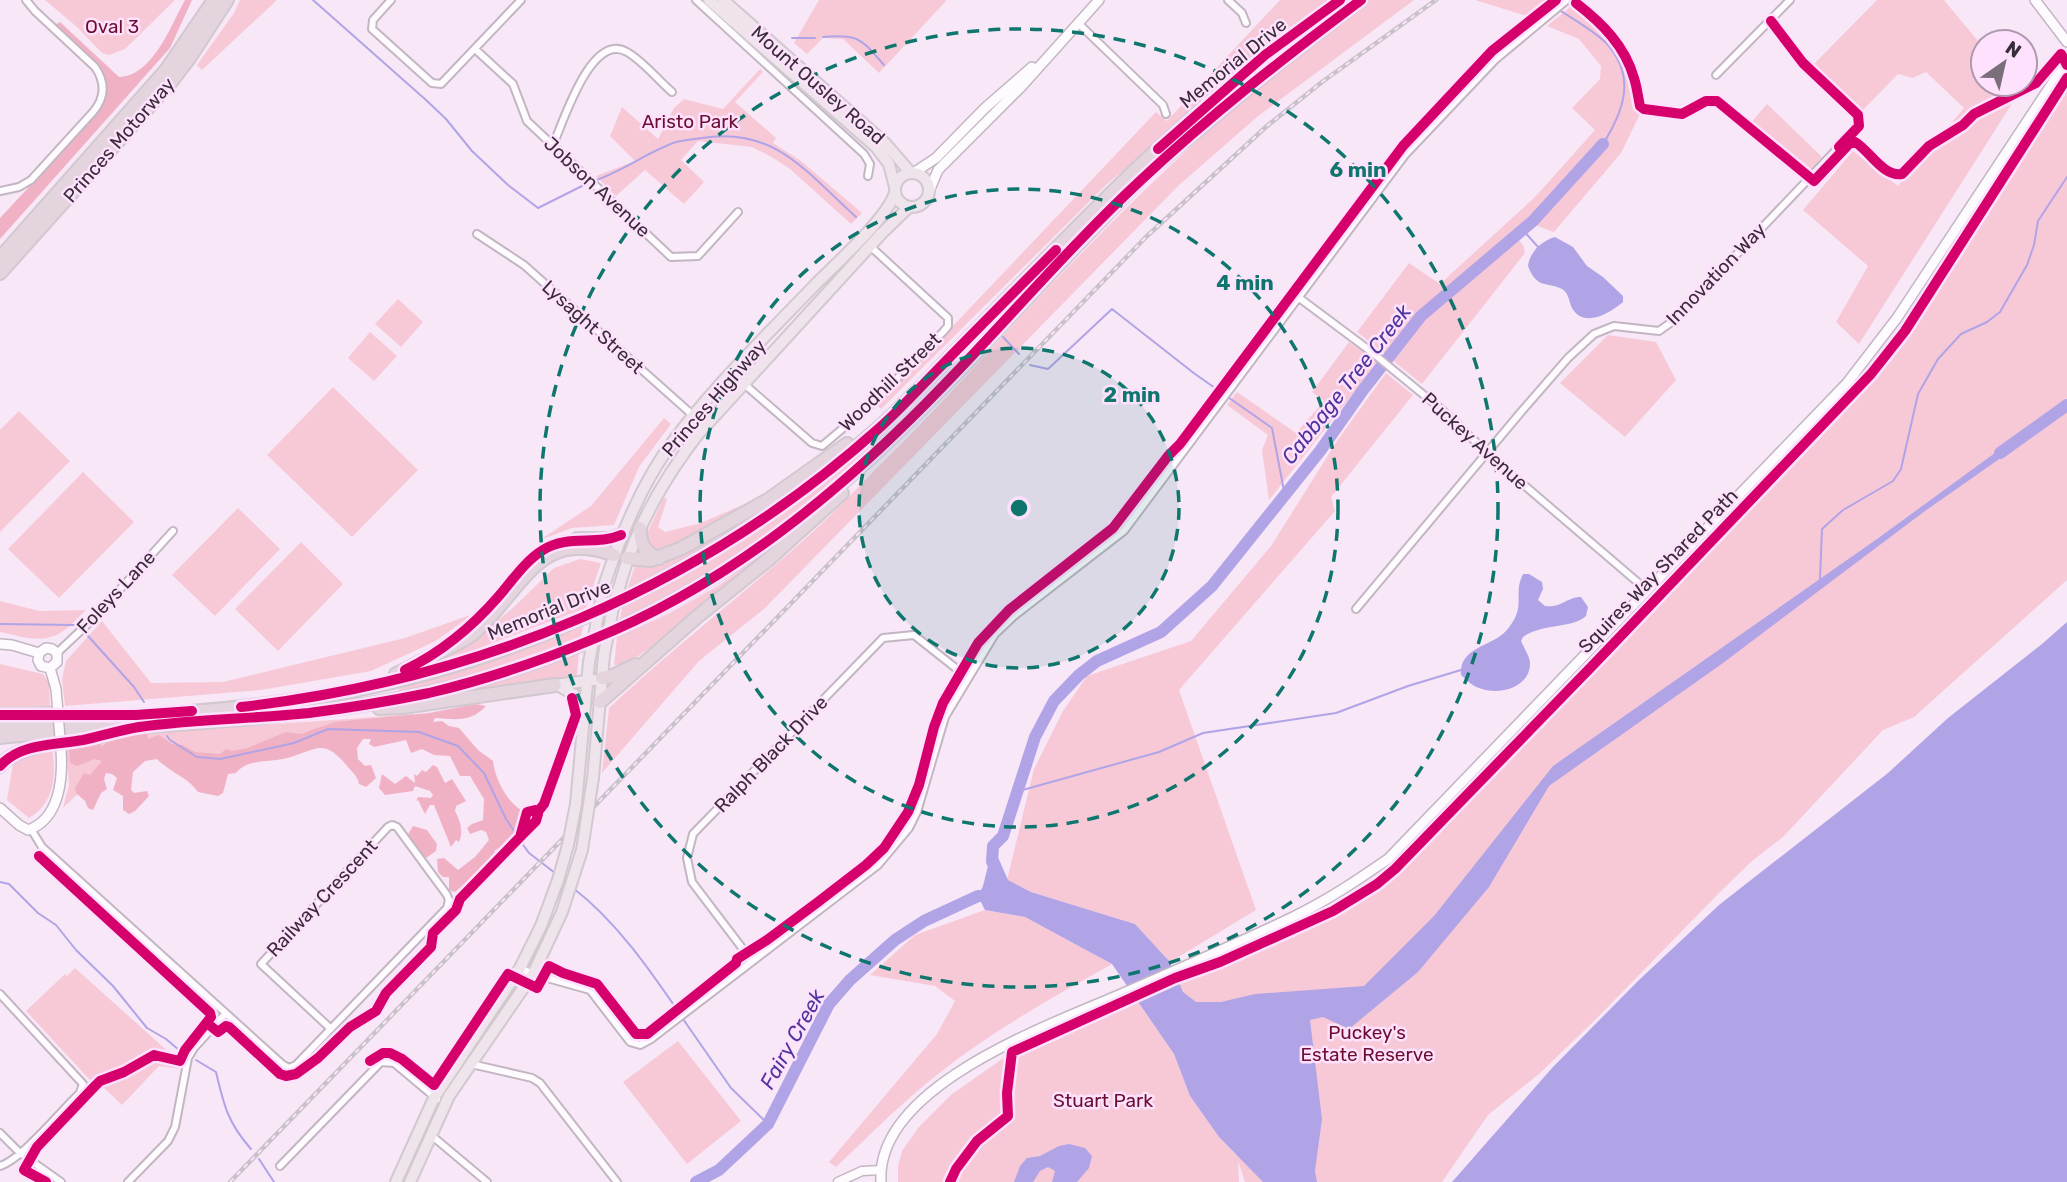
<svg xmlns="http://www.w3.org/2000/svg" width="2067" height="1182" viewBox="0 0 2067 1182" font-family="Rubik,sans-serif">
  <rect width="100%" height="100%" fill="#f8e7f7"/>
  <path fill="#f7c9d7" d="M45,0H175L125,49L109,55L102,53L77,27Z
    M240,0H277L202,70L197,65L234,13Z
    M819,0H945L946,1L879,73L843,39L823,38L807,54L794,43Z
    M1280,0H1328L1292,26L1106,185L881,409L877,406L1156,112L1167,121Z
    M1370,0H1414L1257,117L1178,186L764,609L699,661L602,773L609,708C672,649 741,596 805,539C834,513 860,485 888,457C953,393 1013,323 1077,258C1167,164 1265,76 1370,0Z
    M1475,0H1552L1530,17Z
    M1877,0H1944L1983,47V84H2014L2020,91L1859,344L1836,322L1868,266L1803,210L1853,151L1898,186L1964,108L1926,72L1913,78L1898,74L1862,111L1813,65Z
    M1574,4L1607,35L1625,67L1641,112L1621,153L1554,232L1535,225L1518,239L1523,245L1525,253L1422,384L1357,332L1409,263L1440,284L1536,196L1595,130L1572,108L1600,79L1601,66L1579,39L1547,26Z
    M760,69L763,72L735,102L776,138L773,143L801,161L862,213L851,224L790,169L770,156L752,147L698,141L681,160L704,182L684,204L645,170L616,196L596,176L635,161L610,136L622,107L658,139L674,108L684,99L723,109Z
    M2067,81V580L1914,717L1883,730L1783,837L1752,861L1719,893L1596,1019L1540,1073L1488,1115L1442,1182H1245L1238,1161L1239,1182H898V1166L902,1151L918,1128L952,1094L1005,1057L1050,1038L1134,996L1174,1054L1190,1096L1219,1137L1236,1155L1183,992L1176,981L1400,870L1411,861L1470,795L1880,371Z
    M1767,104L1822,157L1809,172L1748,126Z
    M398,299L423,322L401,347L375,324Z
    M370,332L397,356L374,381L348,358Z
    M1608,335L1656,342L1676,380L1625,437L1560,383Z
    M1349,342L1378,362L1269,500L1262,450L1268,435L1227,405L1237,392L1296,433L1324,401L1312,392Z
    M1386,373L1413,395L1331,497L1335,511L1179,690L1256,910L1170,962L1135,924L1031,892L1007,880L1034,769L1063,711L1087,676L1191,641L1271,546L1337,441Z
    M333,387L418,470L352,537L267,455Z
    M913,401L917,404C879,442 841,481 798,513C741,554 681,589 619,622L623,605C669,580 717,557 760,528C815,492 863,444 913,401Z
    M19,411L70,461L0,532V430Z
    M664,418L671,424L639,467L614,525L572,528L540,540L591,506Z
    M83,472L134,522L59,598L8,549Z
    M664,497L667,499L658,527L665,532L701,523L756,499L677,543L656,549L650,543L646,535Z
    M238,508L280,549L215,616L172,575Z
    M759,508L691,555L627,589L635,566L660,561Z
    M301,542L343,584L278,651L235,609Z
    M771,547L719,595L660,640L629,663L614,665L617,637L668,614L718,586Z
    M580,559L601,563L586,608L477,649L437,661L478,637L514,607L554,568Z
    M0,601L39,611L86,610C67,629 57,642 28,638C18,637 9,633 0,632Z
    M473,614L436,641L371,671L261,690L65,706L62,679L66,661L102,621L151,683L223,682L405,638Z
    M584,622L581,638L469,676L399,693L398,684Z
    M579,653L577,675L419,703Z
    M0,664L43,674L49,683L50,706L0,707Z
    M414,714L396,736L331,738L212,768L172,747L114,760L63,808L69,785L66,745L155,733Z
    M52,746C56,773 56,802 29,818L7,800L13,764L29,751Z
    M985,910L1025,917L1112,964C1048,1000 983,1036 927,1083C895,1109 866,1139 836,1167L829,1162L937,1034L955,1001L935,986L870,975L915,935Z
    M75,968L172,1055L181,1059L179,1069L159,1066L122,1105L101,1085L91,1084L90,1080L26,1011L65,974L67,976Z
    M678,1041L741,1121L687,1164L623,1082Z"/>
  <path fill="#f1b1c4" d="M185,0H192L170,48L0,239V218L84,128L102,107L106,96L107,84L99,67L55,25L60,22L119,77C153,76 171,25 185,0Z
    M476,704L486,706C470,723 456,719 435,718L433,722L442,721L449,726L459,728L478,750L493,761C495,778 506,802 523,811L527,823L511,841L494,851L498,855L495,862L481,867V876L473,877L455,892L449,890V877H443L438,872L437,859L444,858L458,870L475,857L489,840L486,832L481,830L470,834L467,828L472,824L483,820L484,799L470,776H460L450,756L434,755L422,749L411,753L406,740L374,747L369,744L371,739H363L357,748L358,759L365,766L371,765L376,778L366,787L359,784C357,775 353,773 347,766C322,735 315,752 283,759C268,762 247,759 236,773L228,774L223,793L218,796L198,792C188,777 169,772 157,759L145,761L133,772L131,790L134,793L147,791L149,796L135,811L129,814L123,810V796L113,790L117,778L112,774L106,773L104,779L107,789L101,793L93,810L88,808L85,801L76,793L75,788L84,773L90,775L102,761L95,759L77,766L70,763L69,749L75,744L99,740L102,747L110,739L147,733L148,739L159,735L172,744L183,745L195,752L220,754L226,749L233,751L247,748L286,732L302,734C313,728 323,727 334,722L429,713Z
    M433,765L437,767L445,783L452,779L466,801L456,806L455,811C460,821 464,831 459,842L456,840L451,847L434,805H430L425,814L418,800L416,801L418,797L431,798L433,795L430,791L415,786L413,791L385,795L379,788L382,774L395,784L406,776L415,783L414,774L417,776L422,770L426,772Z
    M413,826L427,830L437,844L436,851L426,858L407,836Z"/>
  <path fill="#b0a4e7" d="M1555,237L1573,247L1587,266L1603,277L1623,296V302C1610,313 1584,329 1572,308C1569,302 1569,293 1562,289C1547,281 1537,290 1528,266C1530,252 1541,241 1555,237Z
    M2010,442L2015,448L1925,511L1723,663L1549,786L1489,887L1418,972L1349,1029L1323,1017L1310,1020L1322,1119L1315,1171L1317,1182H1263L1219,1137L1190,1096L1174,1054L1112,964L1025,917L985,910L978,896L983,886L993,846L1008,880L1031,892L1135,924L1170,962L1183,992L1196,1002H1221L1255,994L1364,986L1434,916L1553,766L1877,539Z
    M1523,574H1529L1542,582L1543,589L1538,600L1545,606C1563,608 1566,597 1581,597L1588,607L1586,616C1572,629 1542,623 1523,637L1521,641C1524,648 1529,655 1530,662C1531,688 1499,696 1479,688C1472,686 1467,680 1461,675C1459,647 1491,647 1506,631C1528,606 1512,596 1523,574Z
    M2067,622V1182H1452L1552,1068L1638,981L1719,905L1888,773L1948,718L2042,644Z
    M1069,1144L1085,1148L1092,1156L1089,1168L1077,1182H1052L1055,1171L1048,1167L1040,1171L1033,1182H1014L1020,1166L1027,1158L1040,1156L1059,1146Z"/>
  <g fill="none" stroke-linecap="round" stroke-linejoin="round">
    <path stroke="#b0a4e7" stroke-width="2" d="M313,0L426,100L446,119L472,151L508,185L538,208L588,183
      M1544,0L1555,7
      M1559,10C1572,18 1600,35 1609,46C1636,79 1623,112 1603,144
      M823,37C860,34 861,39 884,65
      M792,38H815
      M593,181C622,172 647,152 676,142C684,140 694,139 702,138C775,126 807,173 856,217
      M1523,230L1538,247
      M1003,337L1019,354
      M1030,365L1048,369L1112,309L1195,374L1272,428L1285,496
      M1820,579L1822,529L1843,510L1893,481L1901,469L1918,394L1938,359L1961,334L1987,322L2000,312L2027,265L2034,245L2038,221L2067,177
      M0,624L75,625
      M88,636L134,687L144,702
      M167,736L170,740L197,757L220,759L294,743L328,729L419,732L458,746L484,773L506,819L517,835
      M1019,791L1159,752L1203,733L1336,713L1408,686L1461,670
      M521,842L529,853L555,873
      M0,882L9,884L38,913L56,925L76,950L113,986L147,1028L166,1039L179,1050
      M573,888C616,921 650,970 680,1014
      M683,1019L731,1088L768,1124
      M196,1060L216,1072C224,1106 228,1123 251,1149
      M259,1159L274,1182"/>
    <path stroke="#b0a4e7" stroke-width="12" d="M2000,453L2067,405
      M992,862L993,846L1003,836L1035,737L1054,701L1079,675L1097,661L1161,632L1212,586L1320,451L1363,390L1421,316L1533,221L1603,144
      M696,1182L719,1170L768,1124L829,1004L850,980L895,940L924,921L978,896H994"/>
    <defs>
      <path id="minor" d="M391,0L373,20L372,29L432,83L441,84L521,0
        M696,0L864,154L870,164L868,176
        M1228,0L1242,13L1246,23
        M1078,23L1163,105L1166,114
        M475,49L513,84L527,121L671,257L698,256L738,212
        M1716,75L1790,0
        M553,145C563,123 591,31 627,52C643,61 658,80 672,92
        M0,191L19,187L31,180L93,112C105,98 106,83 95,67L35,11L26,0
        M477,234L524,265L705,426
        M1298,297L1369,350L1441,409L1497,462L1648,591
        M743,383L812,443L822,446L874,402L943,332L948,326V318L870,246
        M1356,609L1521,412L1568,358L1594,334L1614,326L1659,331L1673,321L1859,126L1858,115L1803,63L1771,21
        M57,653L93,619L173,531
        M31,829L42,847L282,1064L289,1068L296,1065L447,908L449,900L447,895L397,827L392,825L388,827L261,964L330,1028
        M752,961L692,882L687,858L693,834L883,638L914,635L967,677
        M520,968L533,974L590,990L630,1042L640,1045L651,1039L878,865L909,828L917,812L945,717L995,634L1014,616L1124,531L1405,155L1495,60L1567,0
        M0,994L83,1084L80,1093C62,1110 21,1160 0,1166
        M471,1064L532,1078L540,1083L617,1182
        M0,1133L20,1153L61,1182
        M431,1135L487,1182
        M280,1166L381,1062L394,1063L437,1099
        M128,1182L168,1141L175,1127L188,1058L194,1048L225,1014"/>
      <path id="tertiary" d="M838,1182L862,1171L881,1170"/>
      <path id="secondary" d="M2035,0L2067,42
        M915,172L936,158L985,108L1032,67
        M930,189L938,170L1021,87L1099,0
        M0,644L12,645L39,653
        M39,653L46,648L52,649L57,653V662L50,668
        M39,653L38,660L41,666L50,668
        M50,668L56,689
        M0,808L19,825L28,830C60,819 63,778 61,750
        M881,1182C875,1084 1056,1023 1128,991C1183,967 1239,943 1293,917C1328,900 1356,881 1388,859L1847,383L1897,318L2067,61"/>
      <path id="primary" d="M709,0L876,147L889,164L895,187
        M723,0L885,143L911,173
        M895 190a17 17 0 1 1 34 0a17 17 0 1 1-34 0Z
        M621,581C636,527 664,478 699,433L882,233L909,207
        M603,589C618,542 636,496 664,454C705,395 762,340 812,288C834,265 886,220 895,193
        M555,685L594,680
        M559,686L575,695L583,710
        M593,778L604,655
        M576,804L589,662
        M396,1182L434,1098L520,968L541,926L558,880
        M410,1182L449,1096L533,974L562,912L582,850"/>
      <path id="motorway" d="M0,258L167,69L214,0
        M0,273L171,82L190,57L227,0
        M640,528C640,543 643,552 659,558
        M577,539H610L621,535
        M627,558L651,560L682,548L768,500L847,444
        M396,674C412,667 428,657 444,650C455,644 467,640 476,631C522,590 539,526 614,555
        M602,678L613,676L635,665
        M600,702L698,616L769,559L842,493
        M379,708L403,707L555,685
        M0,715L55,714
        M0,725C105,718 212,714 316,697C522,664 719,569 875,431C903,407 928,379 954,353C1013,293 1072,231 1133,172C1198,110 1268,53 1340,0
        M0,737C171,721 347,724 512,670C630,632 741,570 835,489C943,396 1035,285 1136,184C1153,167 1172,152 1191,136C1246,88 1303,44 1361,0
        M0,766C19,742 75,742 105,735"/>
    </defs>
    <use href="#minor" stroke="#c3b6c3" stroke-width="10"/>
    <use href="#tertiary" stroke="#c3b6c3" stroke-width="11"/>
    <use href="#secondary" stroke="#c3b6c3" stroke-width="12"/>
    <use href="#primary" stroke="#d1c8d0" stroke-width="14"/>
    <use href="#motorway" stroke="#d1c8d0" stroke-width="16"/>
    <use href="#minor" stroke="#fefbfe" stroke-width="6"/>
    <use href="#tertiary" stroke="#fefbfe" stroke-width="8"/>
    <use href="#secondary" stroke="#fefbfe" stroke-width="9"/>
    <use href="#primary" stroke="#efe4eb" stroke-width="10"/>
    <use href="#motorway" stroke="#e4d4de" stroke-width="12"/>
    <defs>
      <path id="rail" d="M230,1182L1146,237L1267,126L1322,82L1436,0"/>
    </defs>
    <use href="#rail" stroke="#c7c2c7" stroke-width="4.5"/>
    <use href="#rail" stroke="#fee1fd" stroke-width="2" stroke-dasharray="5" stroke-linecap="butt"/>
    <defs>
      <path id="secondary-bridge" d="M56,689L61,750"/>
      <path id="primary-bridge" d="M604,655L613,608L621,581
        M589,662L603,589
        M582,850L593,778
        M558,880L568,845L576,804"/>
    </defs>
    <use href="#secondary-bridge" stroke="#c3b6c3" stroke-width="12" stroke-linecap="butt"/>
    <use href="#primary-bridge" stroke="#d1c8d0" stroke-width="14" stroke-linecap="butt"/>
    <use href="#secondary-bridge" stroke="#fefbfe" stroke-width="9"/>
    <use href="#primary-bridge" stroke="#efe4eb" stroke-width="10"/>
    <defs>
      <path id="cycleway" d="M1576,3C1602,23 1625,46 1634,78C1637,87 1638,97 1640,106L1644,109L1682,114L1706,101H1717L1814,181L1849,144L1855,142C1870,151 1883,177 1902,174L1929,146L1963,125L1974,114L2036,83L2061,54L2067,65
        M1771,21L1803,63L1858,115L1859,126L1839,147
        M1158,149L1265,55L1340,0
        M405,670C442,652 471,628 498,597C512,581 525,561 543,550C568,534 596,546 621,535
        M241,707C477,680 699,589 877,430C901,409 922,385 944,363C981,325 1019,287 1056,250
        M0,715H136L192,711
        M0,766C20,743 55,745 83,740C102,736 120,730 139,727C195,719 252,719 309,713C348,708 390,701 429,693C484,680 538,662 591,640C728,585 843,490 944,385C1010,317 1072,244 1141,180C1210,115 1285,57 1361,0
        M537,813L544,804L576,715L572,698
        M39,856L210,1013L211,1017L185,1050L180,1061L154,1055L124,1072L100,1081L94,1087L37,1147L24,1170L46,1182
        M207,1023L218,1032L226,1026L229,1027L280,1074L286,1076L296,1074L318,1058L350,1027L376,1011L386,993L431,947L433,933L456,910L460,899L520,837L527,812L535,810L538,814L536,821L520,837
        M370,1061L383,1053H390L402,1059L434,1085L508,974L537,988L549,966L563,973L597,984L636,1034H647L736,963L737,959L767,940L818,902L866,865L884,848L908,812L919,785L934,727L943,703L978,643L1009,610L1113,528L1168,456L1180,444L1403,146L1492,51L1556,0
        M950,1182L956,1169L977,1141L1008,1116L1007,1093L1012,1052L1175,978L1220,962L1333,911L1377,884L1395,869L1595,663L1871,374L1905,331L2067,78"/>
    </defs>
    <use href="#cycleway" stroke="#fee1fd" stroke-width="15"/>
    <use href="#cycleway" stroke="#d6006c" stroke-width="10"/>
  </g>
  <circle cx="1019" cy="508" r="160" fill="#0f766e" fill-opacity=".12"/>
  <g fill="none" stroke="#0f766e" stroke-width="3.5" stroke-dasharray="12 9">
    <circle cx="1019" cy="508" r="160"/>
    <circle cx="1019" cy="508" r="319"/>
    <circle cx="1019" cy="508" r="479"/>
  </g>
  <g text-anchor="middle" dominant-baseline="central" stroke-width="5" stroke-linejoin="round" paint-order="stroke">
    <g font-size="19" fill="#6c0d2f" stroke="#fee1fd">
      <text x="112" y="26">Oval 3</text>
      <text x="690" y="121">Aristo Park</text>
      <text x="1367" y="1032">Puckey's<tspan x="1367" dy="22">Estate Reserve</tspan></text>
      <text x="1103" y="1100">Stuart Park</text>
    </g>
    <g font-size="19" fill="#382d38" stroke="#fee1fd">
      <text transform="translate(1233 63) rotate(-39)">Memorial Drive</text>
      <text transform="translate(818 85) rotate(41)">Mount Ousley Road</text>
      <text transform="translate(119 140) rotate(-49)">Princes Motorway</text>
      <text transform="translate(597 187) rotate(43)">Jobson Avenue</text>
      <text transform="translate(1716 274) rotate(-46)">Innovation Way</text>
      <text transform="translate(593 327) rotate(42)">Lysaght Street</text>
      <text transform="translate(890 382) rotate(-44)">Woodhill Street</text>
      <text transform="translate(714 398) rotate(-49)">Princes Highway</text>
      <text transform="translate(1475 441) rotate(42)">Puckey Avenue</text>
      <text transform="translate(1658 571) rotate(-46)">Squires Way Shared Path</text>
      <text transform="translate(116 592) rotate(-47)">Foleys Lane</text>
      <text transform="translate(549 610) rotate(-22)">Memorial Drive</text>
      <text transform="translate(771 754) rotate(-46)">Ralph Black Drive</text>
      <text transform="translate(322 898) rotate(-47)">Railway Crescent</text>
    </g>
    <g font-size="21" font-style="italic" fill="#4d369e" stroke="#fee1fd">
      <text transform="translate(1346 384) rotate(-52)">Cabbage Tree Creek</text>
      <text transform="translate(792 1039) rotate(-61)">Fairy Creek</text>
    </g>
  </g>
  <circle cx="1019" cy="508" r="10" fill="#0f766e" stroke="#fee1fd" stroke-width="3.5"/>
  <g font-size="21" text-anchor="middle" font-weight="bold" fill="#0f766e" stroke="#fee1fd" stroke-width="5" stroke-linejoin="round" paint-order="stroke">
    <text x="1358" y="177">6 min</text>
    <text x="1245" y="290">4 min</text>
    <text x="1132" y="402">2 min</text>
  </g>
  <g transform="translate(2004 63) rotate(34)"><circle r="33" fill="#fee1fd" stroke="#af99ae" stroke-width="2"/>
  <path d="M0-5L12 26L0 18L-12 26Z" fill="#7b6e7b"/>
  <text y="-10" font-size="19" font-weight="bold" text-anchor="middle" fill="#382d38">N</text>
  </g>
</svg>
